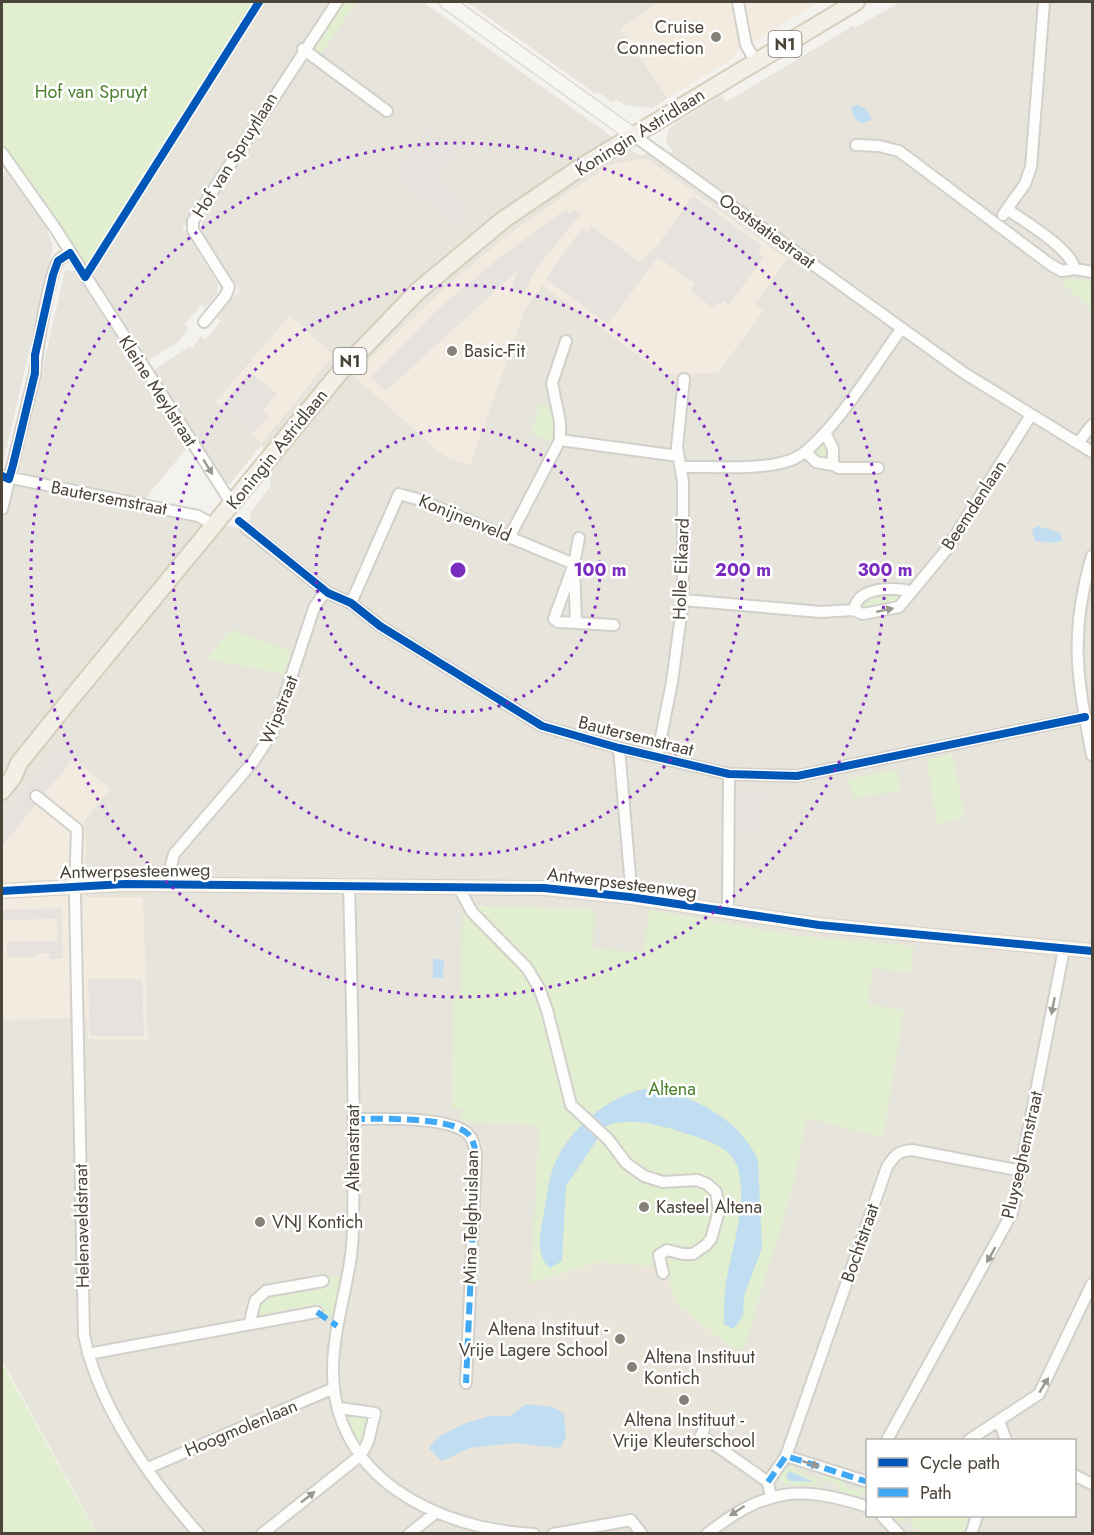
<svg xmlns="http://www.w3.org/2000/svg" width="1094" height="1535" viewBox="0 0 1094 1535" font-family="Jost,sans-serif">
  <rect width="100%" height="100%" fill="#f4f2ee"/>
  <path fill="#e7e4dc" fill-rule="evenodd" d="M261,2H423L638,155L674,152L666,143L668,130L682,119L722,95L726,102L853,26L855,28L900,2H1092V1533H97L2,1360V486L17,484L238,528L251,518L250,513L271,486L262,444L230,484H227L152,371L190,346L192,348L201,336L205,340L221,321L217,317L239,290L202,232V220L182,226L218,284L217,293L205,308L201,305L185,324L188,329L178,342L146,362L91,275ZM868,1440H1074V1516H868Z
    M467,2H660L621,29L668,98L652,108L625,105L616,99L612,103L598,92L596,94Z
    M6,166L47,229L53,247L2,469V184Z
    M65,270L74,271L187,448L144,500L18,476Z"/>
  <path fill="#f3ebdf" d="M660,2H819L735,53V57L668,98L621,28Z
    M640,159L649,160L787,259L755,304L763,311L718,373L664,374L542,285L525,309L470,465L445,457L353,375L443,289L505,237L608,165Z
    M290,315L333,355L262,443L216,402Z
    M59,747L110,789L84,821L86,843L84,897H143L148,1040L88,1039L87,1018L2,1020V818Z"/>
  <path fill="#eae5da" d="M598,1262L654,1266L668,1275L675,1300L680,1307L727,1344L743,1351L712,1435L697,1440L658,1478L654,1475L629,1478L553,1489H530L426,1466L416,1446L435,1384L526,1387L531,1283Z"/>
  <path fill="#e1eecf" d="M2,2H254L87,267L30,183L2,147Z
    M343,2H357L319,56L310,49Z
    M1065,278L1092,282V310L1062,283Z
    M540,404L551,408L556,423L551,442L531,433Z
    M826,442L829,457L824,461L815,456V452Z
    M894,591L901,595L902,598L866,612H863L858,605Z
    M231,629L292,652L284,674L206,659Z
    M952,754L965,817L937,824L927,759Z
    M897,769L901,791L854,798L848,779Z
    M463,906L594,909L593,949L643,952L650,910L793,935L914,946L910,973L873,968L868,1004L904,1010L883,1138L807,1118L793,1187L743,1351L727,1344L680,1307L675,1300L668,1275L658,1278L654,1266L598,1262L531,1283L539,1125L462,1122V1108H452L454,995L461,994Z
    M341,1275L332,1319L321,1313L317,1304L274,1312L271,1316L264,1317L258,1314L263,1298L272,1293L277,1296L321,1289L324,1285L323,1277Z
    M2,1363L96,1533H2Z
    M347,1413L364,1415L368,1419L360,1442L348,1423Z
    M786,1465L795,1466L794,1470L800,1471L804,1468L803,1475L818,1479L816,1486H792V1483L786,1484L775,1478Z
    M823,1471L846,1481L845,1488L860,1492L862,1483L867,1486V1492L854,1497L838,1494V1484L824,1480L821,1488L818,1487Z
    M893,1516H971L963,1534L921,1533L905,1518L899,1523Z"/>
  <path fill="#e6e3df" d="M427,130L456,152L435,180L471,207L458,226L393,177Z
    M693,196L762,246L758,252L764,257L729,305L723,301L720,305L717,303L713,308L690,291L695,284L658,257L608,324L546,279L582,228L587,232L592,226L640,262L657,246Z
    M566,209L570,214L575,210L581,214L537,267L524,293L512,289L517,271L386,391L371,377L436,311L499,258Z
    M250,372L277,394L262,411L269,416L253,434L221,406Z
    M59,747L73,759L2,846V818Z
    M737,789L765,793L758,835L735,833Z
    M496,893L579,896L583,901L502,898Z
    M62,908L63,959H49V953H38L36,957H7V942L57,941V919L2,920V910Z
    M88,979H142L144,1036H90Z"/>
  <path fill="#c0ddf1" d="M853,106L857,105L866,109L871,117L870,121L861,123L856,120L851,110Z
    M1038,526L1060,533L1062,540L1056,543L1035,541L1032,530Z
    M433,959L444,960L443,978H433Z
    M645,1089C689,1092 739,1118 758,1160L762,1248L744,1296L743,1316L733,1329L724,1324C724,1310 724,1296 726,1282C731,1251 758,1173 725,1150C711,1140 693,1136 678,1131C656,1124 627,1117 606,1126L566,1186L562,1261L550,1268C535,1256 540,1234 543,1217C547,1200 548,1179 555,1163C570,1129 608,1096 645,1089Z
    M526,1404L553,1407L564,1414L566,1438L560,1448L514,1443L470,1448L442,1461L429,1448L438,1437L463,1424L490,1416H510Z
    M789,1471L814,1482L789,1481L786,1477Z"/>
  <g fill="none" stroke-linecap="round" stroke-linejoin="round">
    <defs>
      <path id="street" d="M738,2L746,45L756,62
        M303,49L387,111
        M633,135L964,373L1092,452
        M856,145L879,146L899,151L1051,265L1062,271L1075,269
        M2,153L55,228L232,504
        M1007,209L1025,184L1031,167L1044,2
        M1003,215L1007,209C1025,222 1070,248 1075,269L1092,272
        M204,322L226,295L229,287L193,230V221L337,2
        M560,440V422L552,383L566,341
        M1078,443L1092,425
        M806,452L816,462L833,465V449L825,432
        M833,465L839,468H878
        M681,467C713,466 761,471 791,460C825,448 878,360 902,328
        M2,476L198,516L214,525
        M2,509L35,373C36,354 49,274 58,261C61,257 66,255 70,253
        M246,528L328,593L351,603L380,626L542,726L619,748L729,774L797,776L1085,717
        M510,536L560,440L678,456
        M1092,556C1069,633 1077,678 1092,755
        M574,564L554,619L558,622L614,625
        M683,600L821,612L853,610L863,614L899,607L947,549L1031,415
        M351,603L399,494L417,499L574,564
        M853,610C855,606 857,600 861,597C872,587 898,588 911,591
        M576,623L574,564L579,538
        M619,748L631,887
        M657,757L672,682L683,600V482L677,447L684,379
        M36,796L77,829L75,895L84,1335C98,1406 151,1481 199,1534
        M170,884L169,874L174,854L253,762L273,732L314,608L322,596L328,593
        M349,886C352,999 355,1114 353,1227C353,1274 334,1319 333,1367C331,1478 438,1529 534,1534
        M459,888L472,912L527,968L539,988L547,1010L571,1105L608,1139L626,1163L644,1176L663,1182L697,1180L707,1184L716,1192L719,1211L711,1239L706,1245L693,1254H683L667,1250L659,1255L663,1273
        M728,904L729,774
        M353,1119C378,1119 450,1116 468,1134C474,1140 475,1149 476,1156L466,1383
        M250,1322L255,1301L266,1291L323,1281
        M88,1354L317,1312
        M999,1421L1006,1440
        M704,1429L701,1435L768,1482L771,1498
        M887,1440L1012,1213L1064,949
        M969,1440L1039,1394L1092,1284
        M786,1456L887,1167C894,1156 898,1151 912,1150L1022,1171
        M148,1468L334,1388
        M1074,1475L1092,1484
        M768,1482L786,1456L868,1482
        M882,1516L899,1534
        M262,1534L361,1455L368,1442L375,1413L339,1408
        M409,1534L434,1514
        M553,1534L631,1520L642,1534
        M707,1534C764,1489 799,1484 868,1507
        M971,1534L977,1516"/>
      <path id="secondary" d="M447,2L633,135
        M2,891L125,884L544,888L630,897L819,925L1092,951"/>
      <path id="primary" d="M2,791L13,777L19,763L69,701L340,372L418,291L503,220L581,167L856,2"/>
    </defs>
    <use href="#street" stroke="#d2d0cb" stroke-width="14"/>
    <use href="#secondary" stroke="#d3cfc5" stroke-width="16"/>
    <use href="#primary" stroke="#d6cebb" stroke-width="20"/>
    <use href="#street" stroke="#fdfdfc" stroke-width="10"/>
    <use href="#secondary" stroke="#f7f6f1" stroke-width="14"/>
    <use href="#primary" stroke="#f2efe6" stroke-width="16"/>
    <path stroke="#3fa9f5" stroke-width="6" stroke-dasharray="12 6" stroke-linecap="butt" d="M353,1119C378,1119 450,1116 468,1134C474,1140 475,1149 476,1156L466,1383
      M317,1312L337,1326
      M768,1482L786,1456L868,1482"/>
    <defs>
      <path id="cycleway" d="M2,476L9,479L13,465L35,373V355L53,275L58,261L70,253L85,277L259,2
        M239,521L328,593L351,603L380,626L542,726L619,748L729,774L797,776L1085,717
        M2,891L125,884L544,888L630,897L819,925L1092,951"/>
    </defs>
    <use href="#cycleway" stroke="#fff" stroke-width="11"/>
    <use href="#cycleway" stroke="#0057b8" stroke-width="8"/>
  </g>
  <defs><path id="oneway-solid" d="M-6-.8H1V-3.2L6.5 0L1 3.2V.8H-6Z" transform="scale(1.5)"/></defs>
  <g fill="#9b9791">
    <use href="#oneway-solid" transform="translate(208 467) rotate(58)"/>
    <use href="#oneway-solid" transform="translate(885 610) rotate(-12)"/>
    <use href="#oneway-solid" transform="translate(1053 1006) rotate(101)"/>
    <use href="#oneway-solid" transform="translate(991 1255) rotate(119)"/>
    <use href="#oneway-solid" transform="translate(1044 1385) rotate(-59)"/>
    <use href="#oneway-solid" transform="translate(811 1464) rotate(18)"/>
    <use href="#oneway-solid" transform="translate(308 1497) rotate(-38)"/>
    <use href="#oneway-solid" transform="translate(737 1511) rotate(147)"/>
  </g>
  <g fill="none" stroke="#7b2cbf" stroke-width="3" stroke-dasharray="3 6">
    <circle cx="458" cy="570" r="142"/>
    <circle cx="458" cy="570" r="285"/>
    <circle cx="458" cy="570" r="427"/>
  </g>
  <g fill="#868178" stroke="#fff" stroke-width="2">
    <circle cx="716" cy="37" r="6"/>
    <circle cx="452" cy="351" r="6"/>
    <circle cx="644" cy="1207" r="6"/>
    <circle cx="260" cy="1222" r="6"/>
    <circle cx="620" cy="1339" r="6"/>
    <circle cx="632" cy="1367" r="6"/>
    <circle cx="684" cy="1400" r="6"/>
  </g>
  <g text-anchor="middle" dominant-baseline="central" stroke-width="5" stroke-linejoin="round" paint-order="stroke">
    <g fill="#fff" stroke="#817c74" stroke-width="1.5">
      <rect x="768.5" y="31" width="33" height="26" rx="4.5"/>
      <rect x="333.5" y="348" width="33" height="26" rx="4.5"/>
    </g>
    <g font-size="16" font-weight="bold" fill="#4b4439">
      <text x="785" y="44">N1</text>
      <text x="350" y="361">N1</text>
    </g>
    <g font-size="18" fill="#4b4439" stroke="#fff" text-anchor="start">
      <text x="704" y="27" text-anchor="end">Cruise<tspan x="704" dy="21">Connection</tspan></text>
      <text x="464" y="351">Basic-Fit</text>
      <text x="656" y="1207">Kasteel Altena</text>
      <text x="272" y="1222">VNJ Kontich</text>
      <text x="608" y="1329" text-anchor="end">Altena Instituut -<tspan x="608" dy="21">Vrije Lagere School</tspan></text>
      <text x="644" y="1357">Altena Instituut<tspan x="644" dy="21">Kontich</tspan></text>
      <text x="684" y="1420" text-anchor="middle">Altena Instituut -<tspan x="684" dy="21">Vrije Kleuterschool</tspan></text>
    </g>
    <g font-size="18" fill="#4a7f2a" stroke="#fff">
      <text x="91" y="92">Hof van Spruyt</text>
      <text x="672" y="1089">Altena</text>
    </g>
    <g font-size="18" fill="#4b4439" stroke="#fff">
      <text transform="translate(640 132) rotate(-32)">Koningin Astridlaan</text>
      <text transform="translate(235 155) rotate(-58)">Hof van Spruytlaan</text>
      <text transform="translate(767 231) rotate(36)">Ooststatiestraat</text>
      <text transform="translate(158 391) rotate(57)">Kleine Meylstraat</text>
      <text transform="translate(277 449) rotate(-51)">Koningin Astridlaan</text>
      <text transform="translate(109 498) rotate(11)">Bautersemstraat</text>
      <text transform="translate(974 505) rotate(-57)">Beemdenlaan</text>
      <text transform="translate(465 518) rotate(22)">Konijnenveld</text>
      <text transform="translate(681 569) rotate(-88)">Holle Eikaard</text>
      <text transform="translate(279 710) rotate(-68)">Wipstraat</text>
      <text transform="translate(636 736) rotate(14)">Bautersemstraat</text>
      <text transform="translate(135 871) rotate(-1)">Antwerpsesteenweg</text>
      <text transform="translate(622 883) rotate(7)">Antwerpsesteenweg</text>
      <text transform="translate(353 1148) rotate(-90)">Altenastraat</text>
      <text transform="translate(1022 1155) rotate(-77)">Pluyseghemstraat</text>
      <text transform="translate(471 1217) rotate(-89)">Mina Telghuislaan</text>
      <text transform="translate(82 1226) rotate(-91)">Helenaveldstraat</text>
      <text transform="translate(860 1243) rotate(-71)">Bochtstraat</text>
      <text transform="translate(241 1428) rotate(-23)">Hoogmolenlaan</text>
    </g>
  </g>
  <circle cx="458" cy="570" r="9" fill="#7b2cbf" stroke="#fff" stroke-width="3"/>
  <g font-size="18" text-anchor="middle" font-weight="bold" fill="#7b2cbf" stroke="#fff" stroke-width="5" stroke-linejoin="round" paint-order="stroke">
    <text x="600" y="576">100 m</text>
    <text x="743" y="576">200 m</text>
    <text x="885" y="576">300 m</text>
  </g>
  <rect width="1094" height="1535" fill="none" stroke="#4b4439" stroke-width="6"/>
  <rect x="866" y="1439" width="210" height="78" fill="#ffffff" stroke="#b7b4b0" stroke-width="1.5"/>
  <rect x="878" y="1458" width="30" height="9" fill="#0057b8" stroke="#b7b4b0" stroke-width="1.5"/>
  <text x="920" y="1469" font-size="18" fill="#4b4439">Cycle path</text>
  <rect x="878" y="1488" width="30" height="9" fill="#3fa9f5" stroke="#b7b4b0" stroke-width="1.5"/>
  <text x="920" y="1499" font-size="18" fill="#4b4439">Path</text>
</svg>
